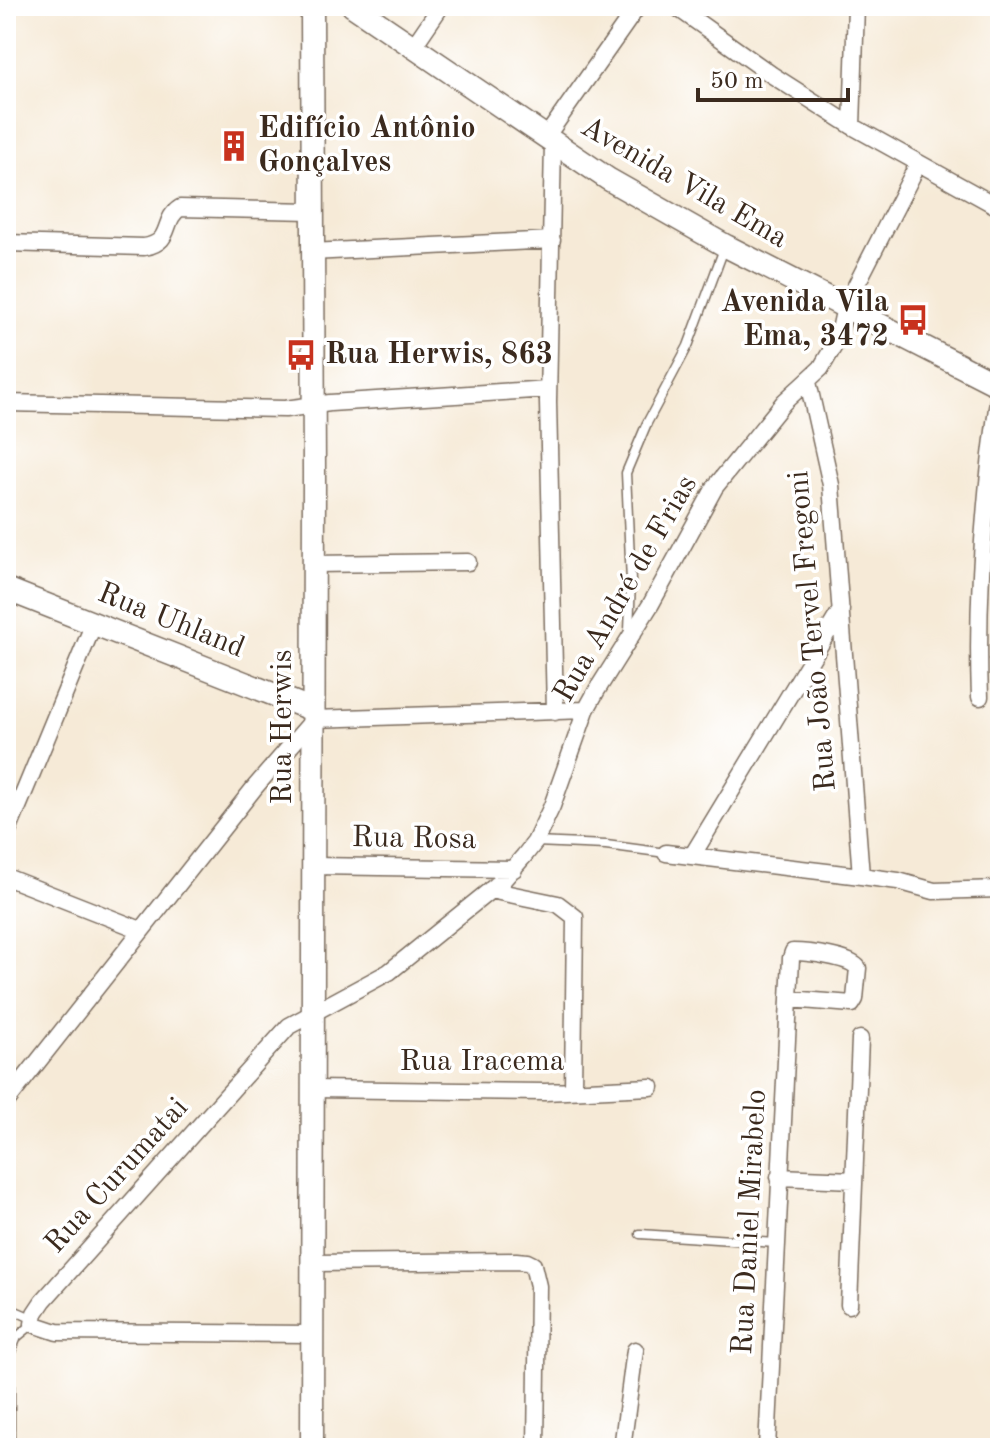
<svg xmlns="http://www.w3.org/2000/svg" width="1006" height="1454" viewBox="0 0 1006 1454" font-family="'Old Standard TT',serif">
  <rect width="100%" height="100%" fill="#fff"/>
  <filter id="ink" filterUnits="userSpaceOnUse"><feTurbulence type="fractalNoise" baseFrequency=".0125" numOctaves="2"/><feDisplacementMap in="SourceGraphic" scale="16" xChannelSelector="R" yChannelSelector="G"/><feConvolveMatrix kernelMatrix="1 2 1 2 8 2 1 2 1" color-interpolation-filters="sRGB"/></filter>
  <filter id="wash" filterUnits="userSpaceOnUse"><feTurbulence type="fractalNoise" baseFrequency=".006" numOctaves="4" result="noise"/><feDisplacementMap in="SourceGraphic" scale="32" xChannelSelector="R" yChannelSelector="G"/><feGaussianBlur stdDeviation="1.8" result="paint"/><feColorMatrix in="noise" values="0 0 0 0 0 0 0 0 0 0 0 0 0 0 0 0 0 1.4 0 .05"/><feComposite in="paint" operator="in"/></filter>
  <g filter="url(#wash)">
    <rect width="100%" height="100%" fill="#f6ead7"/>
  </g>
  <g filter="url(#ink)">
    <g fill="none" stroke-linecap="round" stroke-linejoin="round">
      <defs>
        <path id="lane" d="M629,631L631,581L626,473L647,423L688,346L725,246
          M535,842L606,845L666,853
          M640,1234L776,1243
          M6,1307L34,1319
          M10,1448V1354L17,1337L33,1324"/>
        <path id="street" d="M675,6L772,75L852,126L1000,208
          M413,47L441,6
          M852,126L856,6
          M546,137L638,6
          M553,142L548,402L555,712
          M6,243L144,247C174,242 161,220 180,208L311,211
          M311,252L552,240
          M808,382L831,485L861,876
          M6,403L285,409L330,403L548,389
          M313,564L468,562
          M980,697C976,594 985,489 1000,387
          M6,836L94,623
          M666,853L861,876L898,881L934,891L1000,889
          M692,856L841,610
          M313,866L514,869
          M6,877L141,930
          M490,890L558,904L575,917L573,1090
          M313,1089L545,1092L651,1087
          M6,1102L255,787L314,719L586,710
          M779,1177L854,1180
          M313,1263L516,1261L527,1262L533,1265L538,1286L536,1448
          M849,1305L860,1039
          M313,1334L57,1332L33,1324L35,1313L43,1301L289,1026L389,972L503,880L524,856L535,842L552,806L586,710L597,690L651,604L715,487L784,402L821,368L838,339L845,307L918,164
          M622,1448L635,1350
          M767,1448L791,958L793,952C808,952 850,957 858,968L855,999L852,1004L790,999"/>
        <path id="secondary" d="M312,6L314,472L312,1448
          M353,6L608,179L726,246L1000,386
          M6,589L313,710"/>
      </defs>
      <use href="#lane" stroke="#7c6d5f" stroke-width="11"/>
      <use href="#street" stroke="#7c6d5f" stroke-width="19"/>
      <use href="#secondary" stroke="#7c6d5f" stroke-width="25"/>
      <use href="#lane" stroke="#fff" stroke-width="8"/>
      <use href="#street" stroke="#fff" stroke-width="16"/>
      <use href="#secondary" stroke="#fff" stroke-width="22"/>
    </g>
  </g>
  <defs>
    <symbol id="building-bare" viewBox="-9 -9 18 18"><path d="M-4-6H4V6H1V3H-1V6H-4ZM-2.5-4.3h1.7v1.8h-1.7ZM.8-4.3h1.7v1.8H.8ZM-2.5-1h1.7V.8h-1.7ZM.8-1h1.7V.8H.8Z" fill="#c8321e" stroke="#fff" stroke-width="2.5" paint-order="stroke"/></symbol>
    <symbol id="bus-bare" viewBox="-9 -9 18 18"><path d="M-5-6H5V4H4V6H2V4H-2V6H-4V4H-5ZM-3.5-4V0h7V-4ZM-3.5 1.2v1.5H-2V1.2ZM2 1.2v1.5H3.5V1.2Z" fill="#c8321e" stroke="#fff" stroke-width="2.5" paint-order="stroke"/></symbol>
  </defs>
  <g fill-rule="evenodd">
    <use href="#building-bare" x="212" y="124" width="44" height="44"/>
    <use href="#bus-bare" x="891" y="298" width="44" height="44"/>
    <use href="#bus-bare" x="279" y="333" width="44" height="44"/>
  </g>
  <g text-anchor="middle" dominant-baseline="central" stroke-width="7" stroke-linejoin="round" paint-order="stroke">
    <g font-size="30" font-weight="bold" fill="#3b2a1e" stroke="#fff" text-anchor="start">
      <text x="258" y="129">Edifício Antônio<tspan x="258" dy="34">Gonçalves</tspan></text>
      <text x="889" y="303" text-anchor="end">Avenida Vila<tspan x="889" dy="34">Ema, 3472</tspan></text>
      <text x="325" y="355">Rua Herwis, 863</text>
    </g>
    <g font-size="30" fill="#3b2a1e" stroke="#fff">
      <text transform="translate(684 183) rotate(30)">Avenida Vila Ema</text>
      <text transform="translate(626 589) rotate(-60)">Rua André de Frias</text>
      <text transform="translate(171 621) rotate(22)">Rua Uhland</text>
      <text transform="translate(813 631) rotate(-95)">Rua João Tervel Fregoni</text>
      <text transform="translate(283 727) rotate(-90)">Rua Herwis</text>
      <text transform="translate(414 839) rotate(1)">Rua Rosa</text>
      <text x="482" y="1062">Rua Iracema</text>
      <text transform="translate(117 1176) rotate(-48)">Rua Curumatai</text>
      <text transform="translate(750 1222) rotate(-87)">Rua Daniel Mirabelo</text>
    </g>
  </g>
  <rect width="1006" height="1454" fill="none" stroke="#fff" stroke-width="32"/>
  <path d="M698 88v12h150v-12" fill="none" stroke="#3b2a1e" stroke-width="4"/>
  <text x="710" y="88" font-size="24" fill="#3b2a1e" stroke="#ffffff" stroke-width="6" paint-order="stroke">50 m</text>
</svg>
